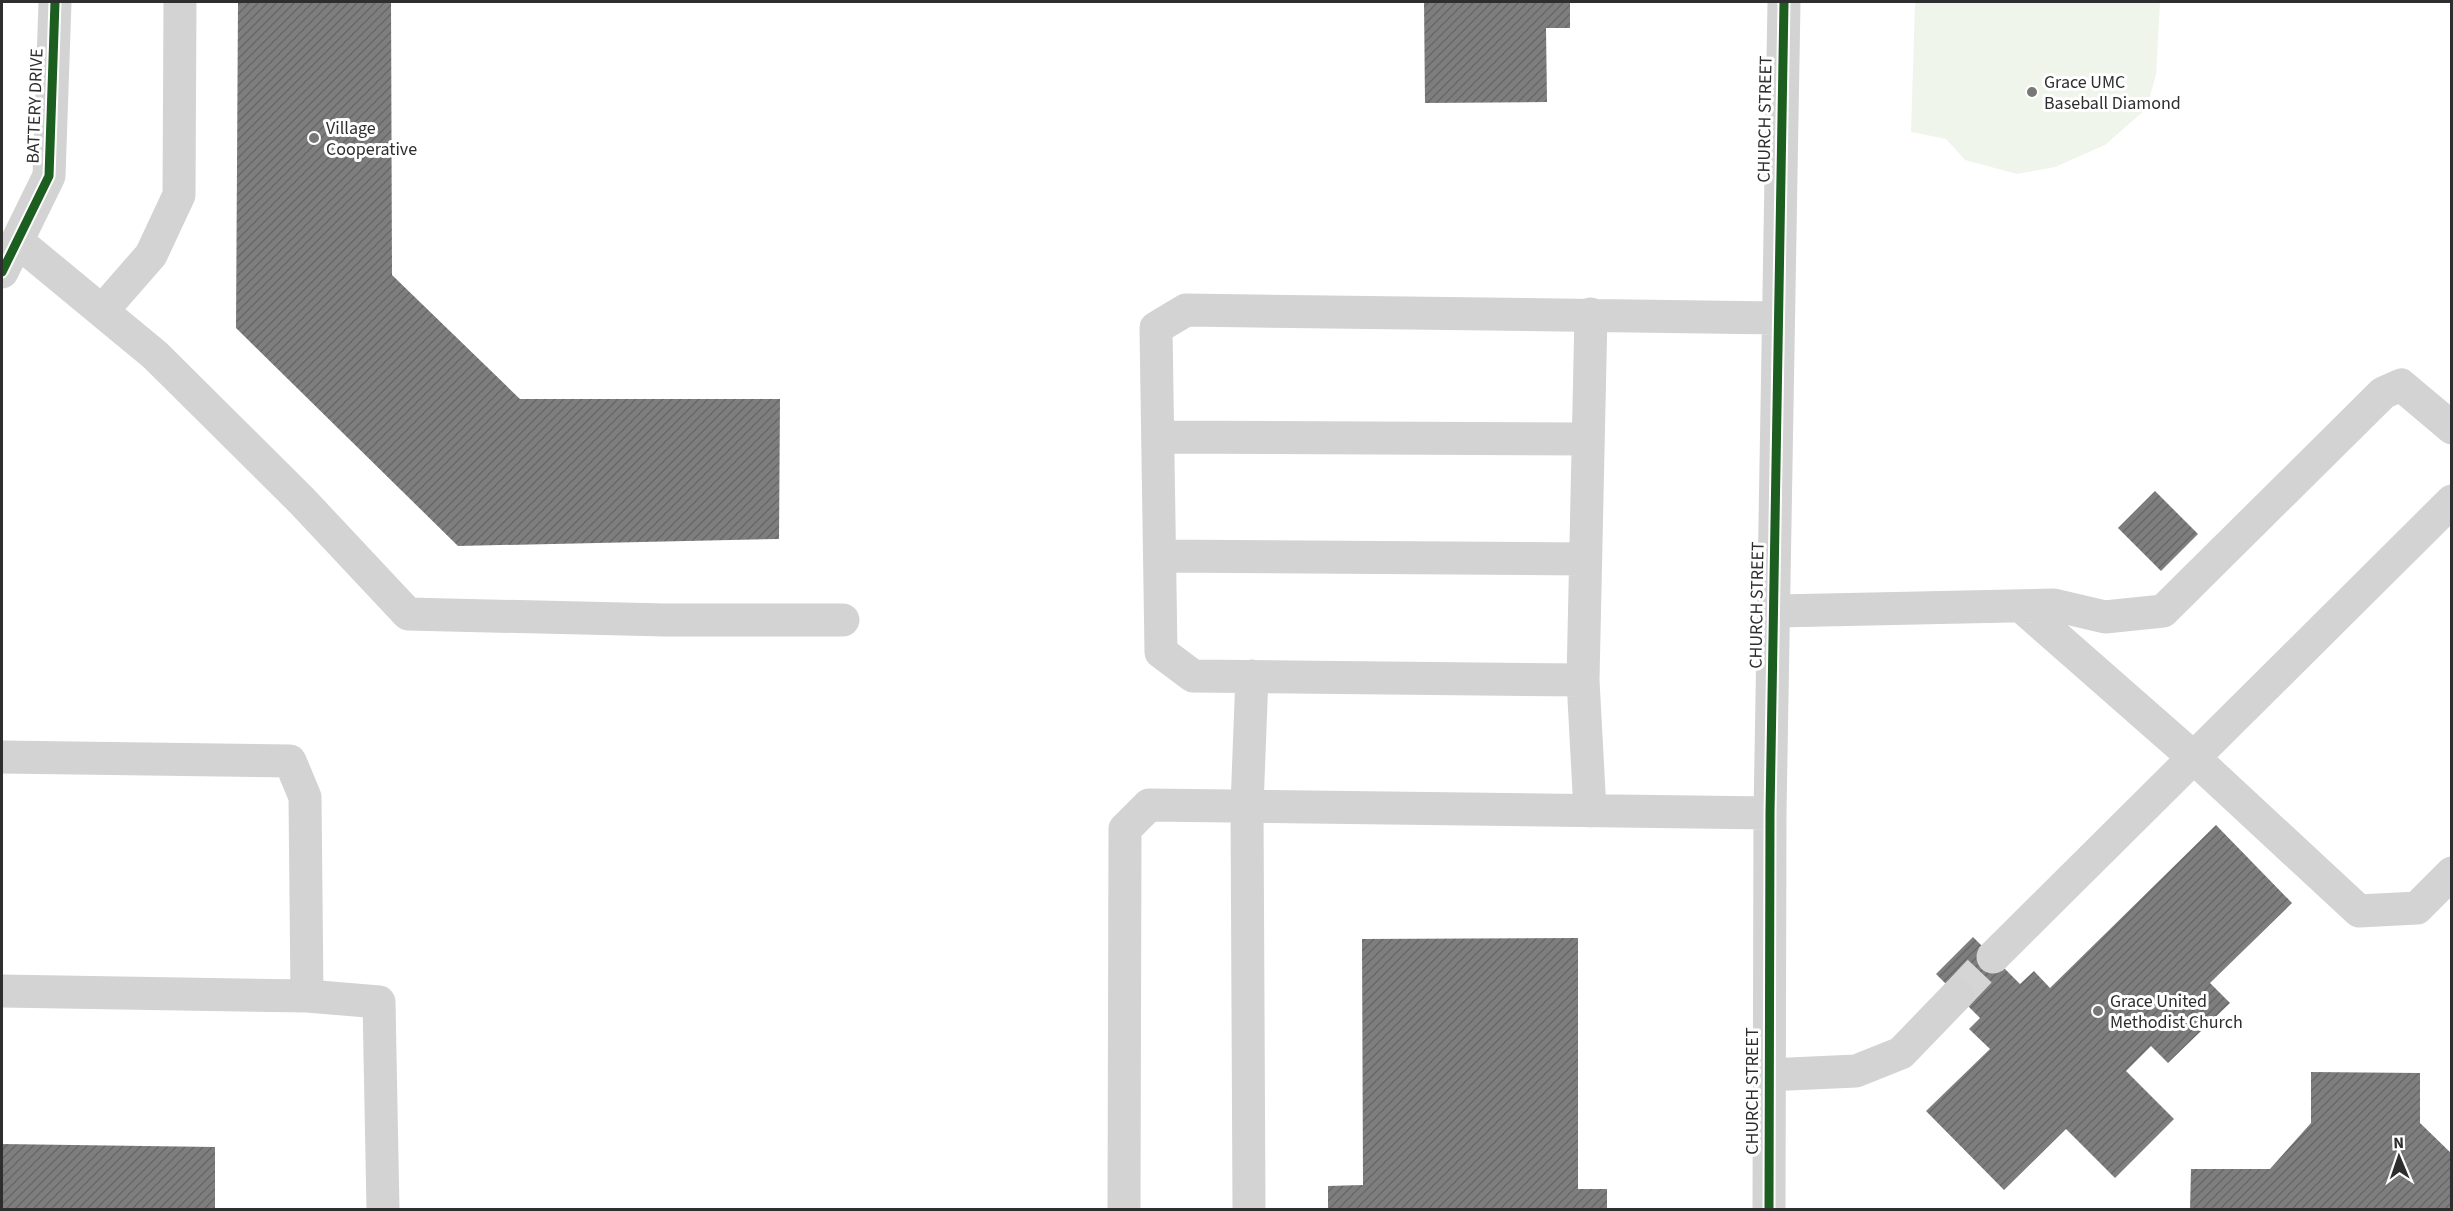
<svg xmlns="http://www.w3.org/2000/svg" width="2453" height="1211" viewBox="0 0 2453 1211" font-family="'Source Sans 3',sans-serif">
  <defs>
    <pattern id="building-hatch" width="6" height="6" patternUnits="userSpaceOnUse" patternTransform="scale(1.5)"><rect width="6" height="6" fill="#7e7e7e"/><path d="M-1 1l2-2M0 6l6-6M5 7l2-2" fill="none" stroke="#686868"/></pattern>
  </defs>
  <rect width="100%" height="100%" fill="#fff"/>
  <path fill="#eff5eb" d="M1915,2H2160L2156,75L2146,109L2105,145L2055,167L2017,174L1965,160L1946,139L1911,132Z"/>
  <path fill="url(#building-hatch)" d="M238,2H391L392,275L520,399H780L779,539L458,546L236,328Z
    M1424,2H1570V28H1546L1547,102L1425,103Z
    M2155,491L2198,534L2161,571L2118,528Z
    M2216,825L2292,903L2210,983L2230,1003L2168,1063L2151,1046L2126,1071L2174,1119L2115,1178L2066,1129L2004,1190L1926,1111L1990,1049L1969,1029L1980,1018L1936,974L1973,937L2020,984L2034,971L2050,988Z
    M1578,938V1189H1607V1210H1328V1186L1363,1185L1362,939Z
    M2311,1072L2420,1073V1123L2452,1154V1210H2190L2191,1169H2270L2311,1123Z
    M2,1144L215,1147V1210H2Z"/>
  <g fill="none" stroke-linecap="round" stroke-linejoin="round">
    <path stroke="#d5d5d5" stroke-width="33" stroke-dasharray="33 16" stroke-linecap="butt" d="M1957,995L1993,957"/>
    <path stroke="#d3d3d3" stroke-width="33" d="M17,241L155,355L302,501L408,614L665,620H843
      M2,272L49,176L55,2
      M102,311L151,255L179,195L180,2
      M1158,437L1588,439
      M1160,556L1585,559
      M2021,606L2194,758L2359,911L2417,908L2452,873
      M1773,611L2054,605L2105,617L2163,611L2383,393L2401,385L2452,428
      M1583,680L1193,676L1161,652L1156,328L1186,310L1778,318
      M2,757L290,761L305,797L307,996L379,1002L383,1210
      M1590,811L1583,680L1591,314
      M1993,957L2452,501
      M2,991L307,996
      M1768,1075L1856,1071L1901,1053L1957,995
      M1124,1210L1125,829L1149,805L1770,813
      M1249,1210L1247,806L1252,676
      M1769,1210L1770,813L1784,2"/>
    <defs>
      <path id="cycleway" d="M2,272L49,176L55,2
        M1769,1210L1770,813L1784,2"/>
    </defs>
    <use href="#cycleway" stroke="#fff" stroke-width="13"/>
    <use href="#cycleway" stroke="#1b5e20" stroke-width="9"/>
  </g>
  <g fill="#777" stroke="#fff" stroke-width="2">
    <circle cx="2032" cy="92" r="6"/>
    <circle cx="314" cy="138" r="6"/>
    <circle cx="2098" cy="1011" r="6"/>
  </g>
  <g text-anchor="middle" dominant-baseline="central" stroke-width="6" stroke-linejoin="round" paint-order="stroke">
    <g font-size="18" fill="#2e2e2e" stroke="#fff" text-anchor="start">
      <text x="2044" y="82">Grace UMC<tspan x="2044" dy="21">Baseball Diamond</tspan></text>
      <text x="326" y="128">Village<tspan x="326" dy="21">Cooperative</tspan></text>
      <text x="2110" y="1001">Grace United<tspan x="2110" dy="21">Methodist Church</tspan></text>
    </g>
    <g font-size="18" fill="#2e2e2e" stroke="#fff">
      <text transform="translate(35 106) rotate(-88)">BATTERY DRIVE</text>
      <text transform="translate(1765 119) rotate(-89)">CHURCH STREET</text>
      <text transform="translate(1757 605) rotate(-89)">CHURCH STREET</text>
      <text transform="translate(1752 1091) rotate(-90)">CHURCH STREET</text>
    </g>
  </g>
  <rect width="2453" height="1211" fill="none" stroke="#2e2e2e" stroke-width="6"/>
  <g transform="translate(2399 1157) rotate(358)" stroke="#ffffff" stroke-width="4.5" paint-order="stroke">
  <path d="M0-4.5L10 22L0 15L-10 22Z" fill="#2e2e2e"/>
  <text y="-9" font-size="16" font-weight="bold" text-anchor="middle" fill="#2e2e2e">N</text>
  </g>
</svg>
